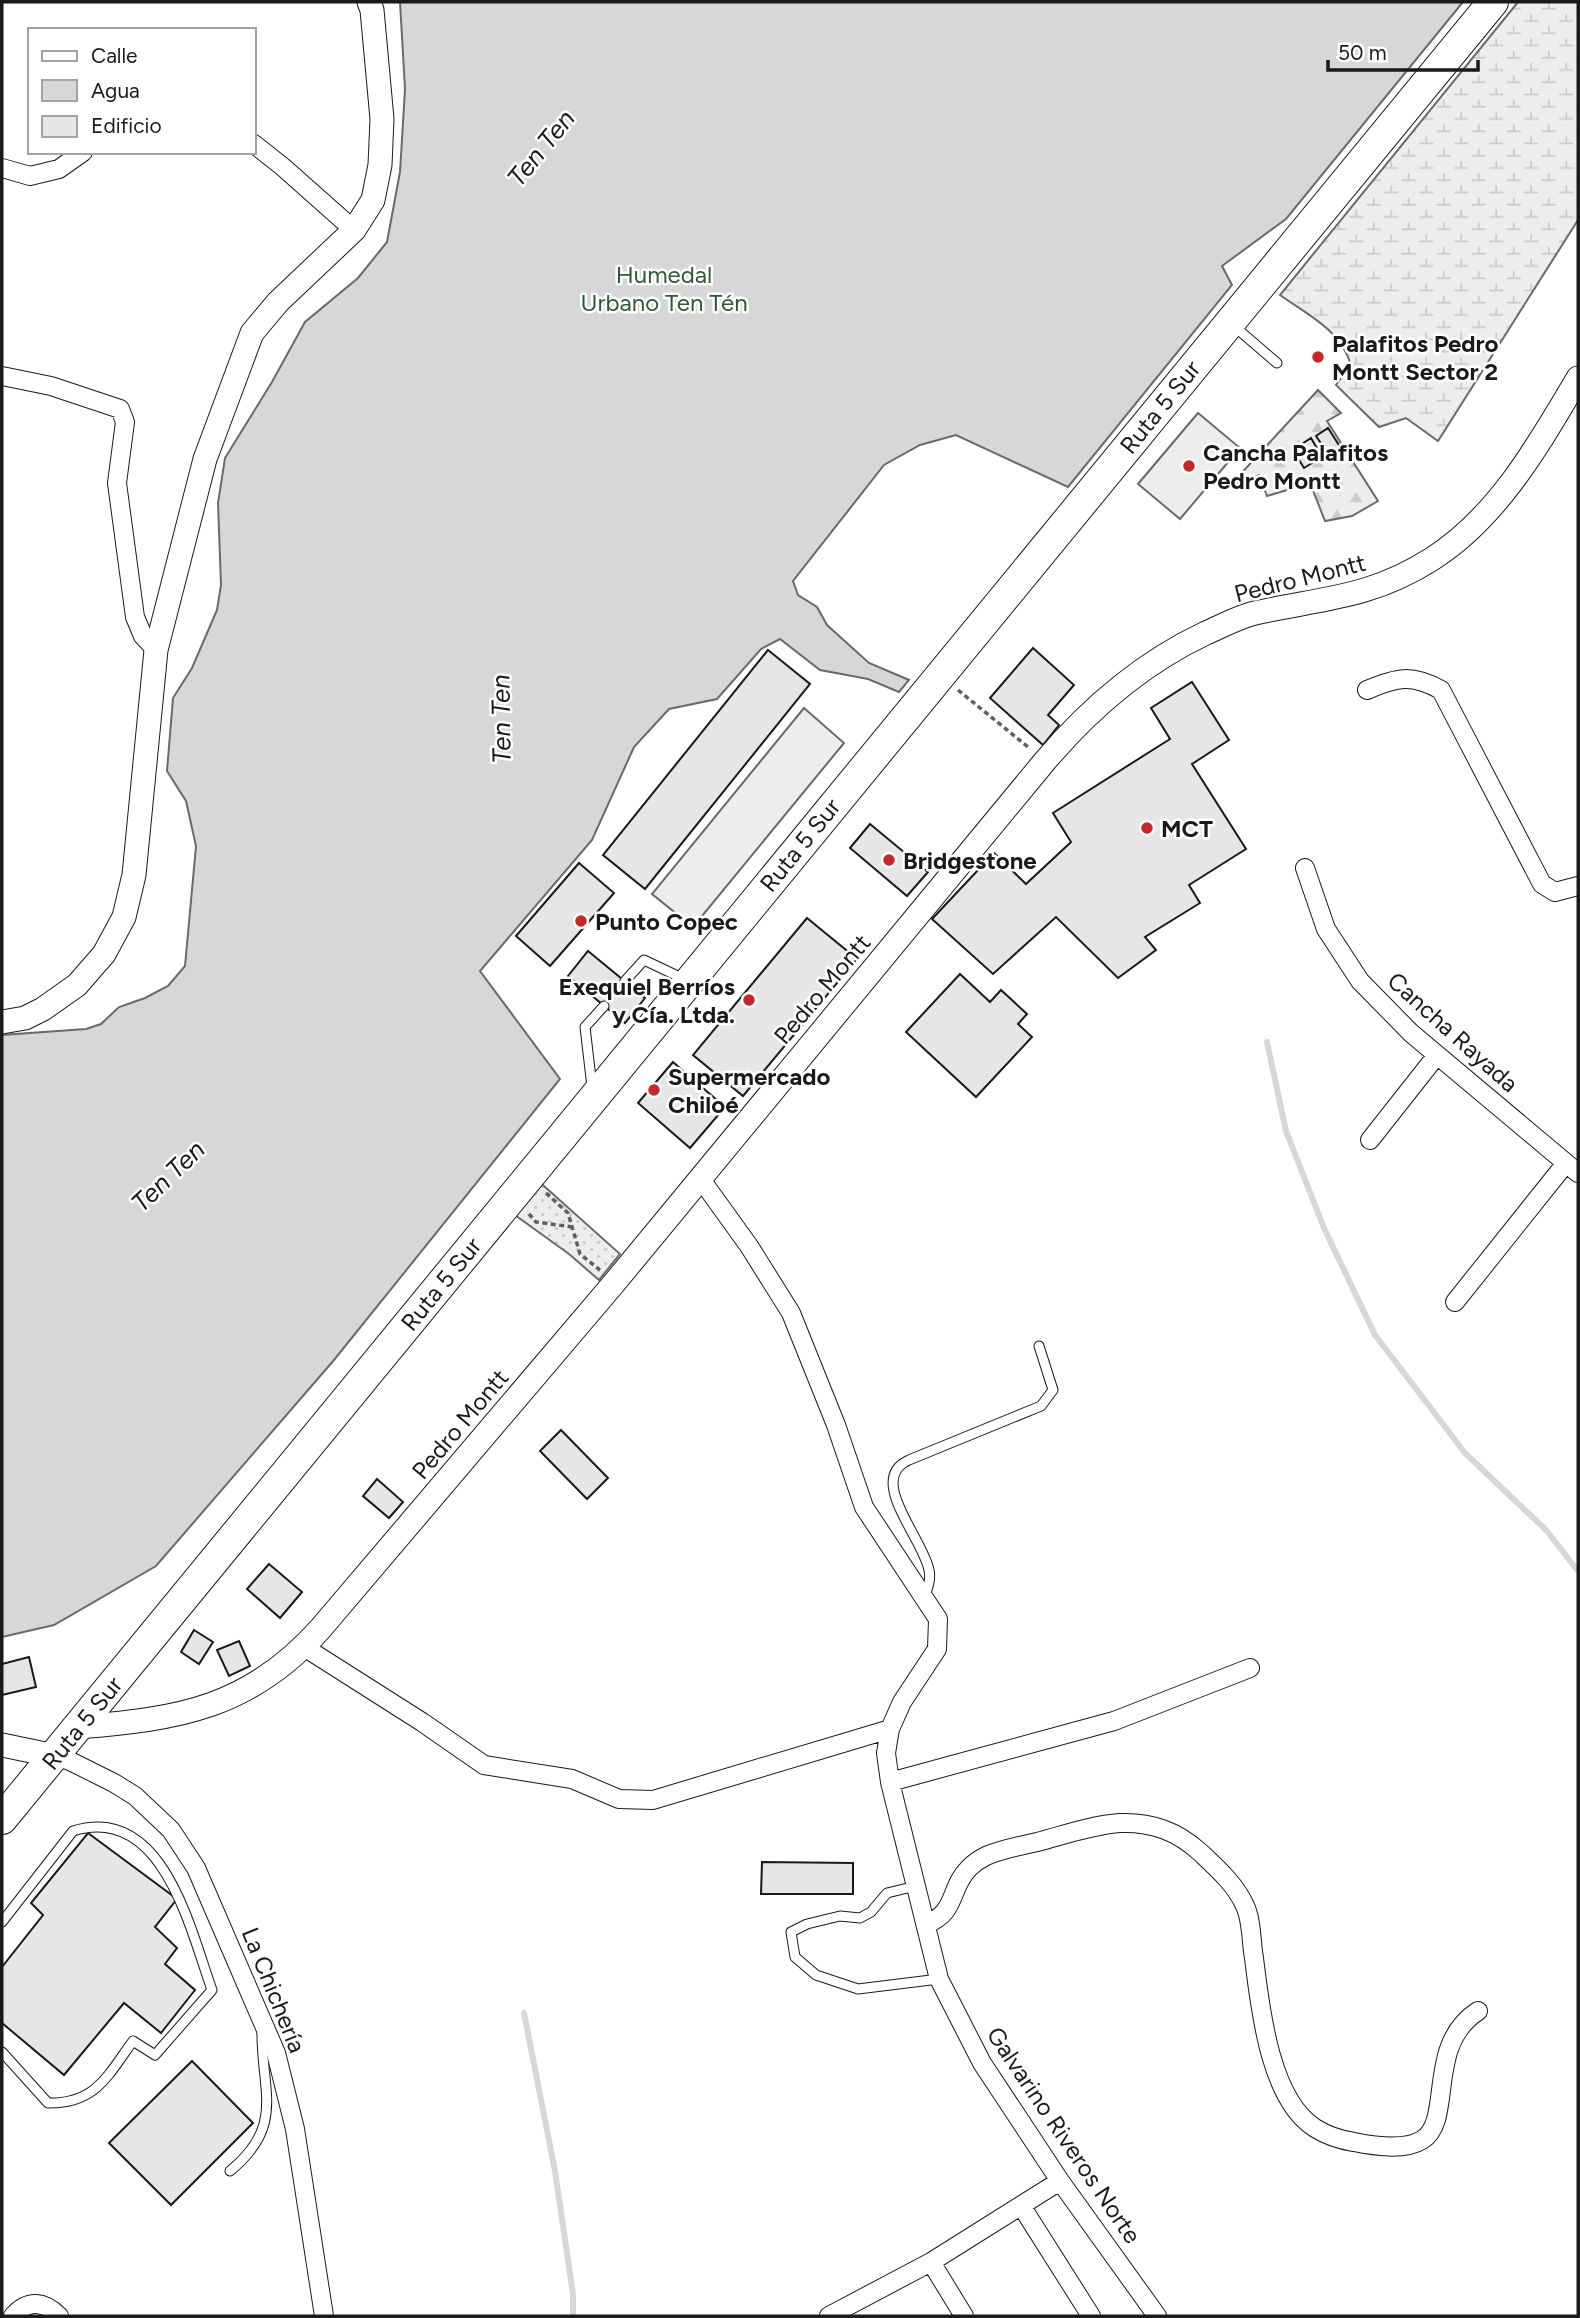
<svg xmlns="http://www.w3.org/2000/svg" width="1580" height="2318" viewBox="0 0 1580 2318" font-family="Figtree,sans-serif">
  <defs>
    <pattern id="grass-dots" width="8" height="8" patternUnits="userSpaceOnUse" patternTransform="scale(1.75)"><rect width="8" height="8" fill="#ededed"/><path d="M2 2h.1M6 6h.1" fill="none" stroke="#cbcbcb" stroke-width="1.8" stroke-linecap="round"/></pattern>
    <pattern id="forest-firs" width="22" height="20" patternUnits="userSpaceOnUse" patternTransform="scale(1.75)"><rect width="22" height="20" fill="#ededed"/><path d="M5 1l3.5 6h-7zM16 11l3.5 6h-7z" fill="#cbcbcb"/></pattern>
    <pattern id="wetland-marsh" width="20" height="14" patternUnits="userSpaceOnUse" patternTransform="scale(1.75)"><rect width="20" height="14" fill="#ededed"/><path d="M1 5h8M5 5V1M11 12h8M15 12V8" fill="none" stroke="#cbcbcb"/></pattern>
  </defs>
  <rect width="100%" height="100%" fill="#fff"/>
  <path fill="url(#grass-dots)" stroke="#6a6a6a" stroke-width="2" d="M535,1178L620,1254L599,1280L569,1254L508,1210Z"/>
  <path fill="url(#forest-firs)" stroke="#6a6a6a" stroke-width="2" d="M1318,390L1341,413L1327,421L1378,501L1352,516L1325,521L1310,483L1267,496L1259,475L1238,484L1236,479Z"/>
  <path fill="url(#wetland-marsh)" stroke="#6a6a6a" stroke-width="2" d="M1518,2H1578V220L1438,441L1406,418L1379,427L1336,385L1351,365C1341,330 1308,315 1280,295Z"/>
  <path fill="#ededed" stroke="#6a6a6a" stroke-width="2" d="M1198,413L1240,448L1180,519L1138,484Z
    M804,708L844,743L693,927L652,894Z"/>
  <path fill="#d7d7d7" stroke="#6a6a6a" stroke-width="2" d="M400,2H1463L1286,219L1222,266L1232,285L1068,487L956,435L920,445L884,465L793,581L798,595L817,607L827,625L869,663L909,680L899,692L868,679L820,670L780,639L761,649L717,699L669,709L634,747L592,840L480,971L560,1079L334,1360L156,1566L54,1625L2,1637V1035L86,1029L101,1024L119,1007L145,998L168,986L185,966L196,846L186,801L167,771L173,698L192,668L217,610L221,585L218,503L225,458L272,382L305,322L358,278L387,242L400,172L405,89Z"/>
  <g fill="none" stroke-linecap="round" stroke-linejoin="round">
    <path stroke="#d7d7d7" stroke-width="6" d="M1267,1042L1286,1131L1324,1228L1375,1335L1465,1453L1546,1530L1578,1571
      M524,2013L555,2171L573,2294V2316"/>
  </g>
  <path fill="#e6e6e6" stroke="#1a1a1a" stroke-width="2" d="M1328,428L1344,453L1333,461L1316,436Z
    M1311,438L1322,457L1304,468L1293,450Z
    M1033,648L1074,685L1048,715L1059,725L1043,745L990,698Z
    M768,650L810,684L645,889L603,855Z
    M1192,682L1229,740L1192,764L1246,849L1189,885L1200,903L1145,937L1156,950L1118,978L1056,917L993,974L932,919L994,853L1026,884L1071,842L1053,813L1170,739L1151,708Z
    M870,824L928,872L907,896L850,848Z
    M579,863L614,893L550,966L516,936Z
    M807,918L857,959L743,1096L693,1055Z
    M588,951L645,998L625,1023L568,976Z
    M960,974L990,1002L1001,990L1027,1014L1018,1024L1032,1037L976,1097L906,1032Z
    M673,1062L725,1107L690,1148L638,1103Z
    M561,1430L608,1478L587,1499L540,1451Z
    M377,1479L403,1502L389,1518L363,1496Z
    M269,1564L302,1592L280,1618L247,1589Z
    M194,1630L213,1642L199,1664L181,1652Z
    M239,1641L250,1666L229,1676L217,1650Z
    M29,1657L36,1687L2,1695V1664Z
    M88,1833L177,1899L155,1927L177,1948L165,1964L195,1990L161,2033L124,2003L64,2075L2,2023V1967L43,1915L31,1903Z
    M762,1862L853,1863V1894H761Z
    M192,2061L253,2123L171,2205L109,2143Z"/>
  <g fill="none" stroke-linecap="round" stroke-linejoin="round">
    <defs>
      <path id="service" d="M1234,326L1277,363
        M625,981L644,960L684,979
        M592,1087L585,1027L604,1006
        M925,1596C928,1587 931,1579 929,1570C923,1538 866,1479 909,1460L1041,1406L1053,1390L1039,1346
        M916,1886L887,1893L871,1912L860,1918L840,1916L807,1924L791,1932L795,1957L816,1975L858,1989L939,1979
        M2,1922L73,1831C163,1803 190,1929 212,1990L155,2055L133,2041C108,2075 96,2104 48,2103L2,2052
        M230,2171C286,2125 261,2091 262,2031"/>
      <path id="minor" d="M254,144L283,167L354,230
        M2,168L30,176L59,169L83,152
        M2,376L51,386L120,409L125,422L117,483L135,617L143,636L156,650
        M1367,690C1397,677 1412,674 1441,690L1542,884L1555,892L1578,886
        M1305,868L1326,929L1360,981L1411,1033L1578,1173
        M1370,1140L1437,1055
        M700,1178L749,1246L791,1313L836,1425L864,1507L938,1619L937,1649L902,1702L890,1729L886,1753L890,1782L939,1979L982,2063L1060,2181L1157,2316
        M1455,1302L1566,1163
        M304,1647L422,1722L484,1765L572,1779L619,1799L653,1800L890,1729
        M55,1756L70,1761L114,1783L135,1796L171,1830L196,1868L276,2053L295,2129L324,2316
        M890,1782L1114,1721L1250,1668
        M926,1924C957,1913 949,1888 969,1868C974,1863 980,1859 986,1856C1002,1849 1020,1846 1037,1842C1064,1835 1092,1825 1120,1823C1152,1822 1177,1831 1201,1853C1217,1868 1236,1885 1245,1906C1252,1920 1251,1942 1254,1958C1260,2006 1269,2099 1315,2128C1326,2135 1341,2140 1354,2142C1374,2146 1404,2151 1422,2140C1454,2121 1425,2045 1478,2011
        M1022,2207L1091,2316
        M931,2262L964,2316
        M13,2316C28,2299 44,2301 59,2316
        M829,2316L931,2262L1060,2181"/>
      <path id="tertiary" d="M2,1022L25,1018L43,1009L77,985L104,954L124,917L134,875L156,650L205,459L252,333L278,302L354,230L373,200L380,165L382,119L372,10L369,2
        M78,1727C179,1719 250,1708 321,1628L615,1282L1045,761C1090,708 1142,663 1206,633C1222,626 1238,617 1255,613C1323,598 1371,598 1432,559C1498,517 1539,444 1578,378
        M2,1745L55,1756"/>
      <path id="trunk" d="M2,1819L1493,2"/>
    </defs>
    <use href="#service" stroke="#1a1a1a" stroke-width="11"/>
    <use href="#minor" stroke="#1a1a1a" stroke-width="20"/>
    <use href="#tertiary" stroke="#1a1a1a" stroke-width="25"/>
    <use href="#trunk" stroke="#1a1a1a" stroke-width="32"/>
    <path stroke="#5f5f5f" stroke-width="3.5" stroke-dasharray="5 3.5" stroke-linecap="butt" d="M958,690L1028,747
      M546,1193L568,1213L580,1254L600,1270
      M529,1214L536,1222L573,1227"/>
    <use href="#service" stroke="#fff" stroke-width="9"/>
    <use href="#minor" stroke="#fff" stroke-width="18"/>
    <use href="#tertiary" stroke="#fff" stroke-width="23"/>
    <use href="#trunk" stroke="#fff" stroke-width="30"/>
  </g>
  <g fill="#c62828" stroke="#fff" stroke-width="2.5">
    <circle cx="1318" cy="357" r="7"/>
    <circle cx="1189" cy="466" r="7"/>
    <circle cx="1147" cy="828" r="7"/>
    <circle cx="889" cy="860" r="7"/>
    <circle cx="581" cy="921" r="7"/>
    <circle cx="749" cy="1000" r="7"/>
    <circle cx="654" cy="1090" r="7"/>
  </g>
  <g text-anchor="middle" dominant-baseline="central" stroke-width="5" stroke-linejoin="round" paint-order="stroke">
    <g font-size="24" fill="#2b5a34" stroke="#fff">
      <text x="664" y="274">Humedal<tspan x="664" dy="28">Urbano Ten Tén</tspan></text>
    </g>
    <g font-size="24" font-weight="bold" fill="#1a1a1a" stroke="#fff" text-anchor="start">
      <text x="1332" y="343">Palafitos Pedro<tspan x="1332" dy="28">Montt Sector 2</tspan></text>
      <text x="1203" y="452">Cancha Palafitos<tspan x="1203" dy="28">Pedro Montt</tspan></text>
      <text x="1161" y="828">MCT</text>
      <text x="903" y="860">Bridgestone</text>
      <text x="595" y="921">Punto Copec</text>
      <text x="735" y="986" text-anchor="end">Exequiel Berríos<tspan x="735" dy="28">y Cía. Ltda.</tspan></text>
      <text x="668" y="1076">Supermercado<tspan x="668" dy="28">Chiloé</tspan></text>
    </g>
    <g font-size="24" fill="#1a1a1a" stroke="#fff">
      <text transform="translate(1160 407) rotate(-51)">Ruta 5 Sur</text>
      <text transform="translate(1300 578) rotate(-14)">Pedro Montt</text>
      <text transform="translate(800 845) rotate(-51)">Ruta 5 Sur</text>
      <text transform="translate(822 989) rotate(-50)">Pedro Montt</text>
      <text transform="translate(1453 1032) rotate(42)">Cancha Rayada</text>
      <text transform="translate(441 1284) rotate(-51)">Ruta 5 Sur</text>
      <text transform="translate(460 1424) rotate(-50)">Pedro Montt</text>
      <text transform="translate(82 1723) rotate(-51)">Ruta 5 Sur</text>
      <text transform="translate(274 1990) rotate(68)">La Chichería</text>
      <text transform="translate(1064 2135) rotate(56)">Galvarino Riveros Norte</text>
    </g>
    <g font-size="26" font-style="italic" fill="#1a1a1a" stroke="#fff">
      <text transform="translate(541 148) rotate(-51)">Ten Ten</text>
      <text transform="translate(501 719) rotate(-91)">Ten Ten</text>
      <text transform="translate(168 1176) rotate(-44)">Ten Ten</text>
    </g>
  </g>
  <rect width="1580" height="2318" fill="none" stroke="#1a1a1a" stroke-width="7"/>
  <rect x="28" y="28" width="228" height="126" fill="#ffffff" stroke="#a3a3a3" stroke-width="2"/>
  <rect x="42" y="51" width="35" height="10" fill="#ffffff" stroke="#a3a3a3" stroke-width="2"/>
  <text x="91" y="63" font-size="21" fill="#1a1a1a">Calle</text>
  <rect x="42" y="80" width="35" height="21" fill="#d7d7d7" stroke="#a3a3a3" stroke-width="2"/>
  <text x="91" y="98" font-size="21" fill="#1a1a1a">Agua</text>
  <rect x="42" y="116" width="35" height="21" fill="#e6e6e6" stroke="#a3a3a3" stroke-width="2"/>
  <text x="91" y="133" font-size="21" fill="#1a1a1a">Edificio</text>
  <path d="M1328 60v10h150v-10" fill="none" stroke="#1a1a1a" stroke-width="3.5"/>
  <text x="1338" y="60" font-size="21" fill="#1a1a1a" stroke="#ffffff" stroke-width="5" paint-order="stroke">50 m</text>
</svg>
